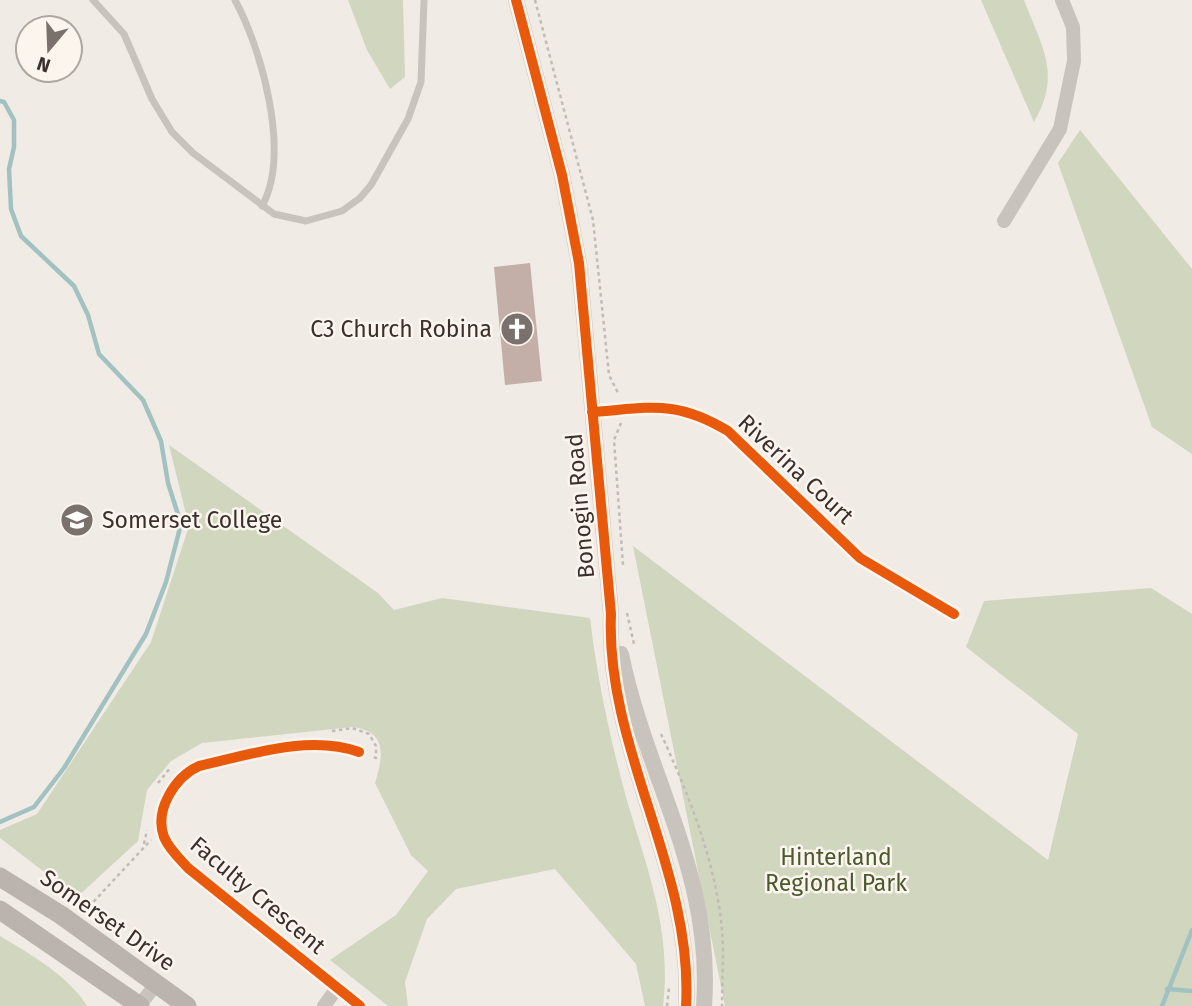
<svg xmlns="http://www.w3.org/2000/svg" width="1192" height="1006" viewBox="0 0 1192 1006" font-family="'Fira Sans',sans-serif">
  <rect width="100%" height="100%" fill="#f0ebe5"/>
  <path fill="#d1d6bf" d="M348,0H403L405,77L390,89L367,50Z
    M981,0H1024C1042,47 1062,74 1034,122Z
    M1080,130L1192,269V454L1152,427L1058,163Z
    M169,445L378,593L394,610L442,598L590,618C597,677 610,739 626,797C647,869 672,929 663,1006H645L636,964L555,869L456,889L427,919L405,982L408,1006H388L330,960L396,915L428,871L411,855L375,783C383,757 388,731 352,727L202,743L171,761L147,790L138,841L77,897L0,838V830L37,814L151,642L189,526Z
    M633,546L1048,860L1078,734L966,647L984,601L1151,588L1192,614V1006H725Z
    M0,936C30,954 69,976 87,1006H0Z"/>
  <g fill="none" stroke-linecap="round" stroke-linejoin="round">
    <path stroke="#a1c2c1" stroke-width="4.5" d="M0,101L4,102L14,120V147L9,169L11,209L21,236L74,286L88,315L99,354L143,400L161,441L168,483L181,524L166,582L146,634L64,768L34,807L0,822
      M1167,989L1192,991
      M1162,1006L1192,930"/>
  </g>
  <path fill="#c3afa7" d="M530,263L542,381L505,385L494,267Z"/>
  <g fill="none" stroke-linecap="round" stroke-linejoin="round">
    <path stroke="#c2bbb6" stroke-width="2.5" stroke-dasharray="3.5 3.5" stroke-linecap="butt" d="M535,0L593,220L609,375L619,395
      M621,423L614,440L623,565
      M627,613L634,644
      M332,731L352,728L369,734L376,746V758L371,756
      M661,734C689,795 716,863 722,930C724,955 722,981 722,1006
      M158,783L171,767
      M144,844L147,830
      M84,912L151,840
      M667,1006L669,988"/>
    <path stroke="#c9c3be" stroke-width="7" d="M93,0L124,34L152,99L172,132L193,153L274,214L306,221L342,211L360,198L371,185L408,119L421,82L424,0
      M235,0C262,50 291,154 262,206"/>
    <path stroke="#c9c3be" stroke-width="14" d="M1004,221L1060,129L1074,61L1073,27L1062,0
      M592,412C650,408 675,399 728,431L860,558L954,614
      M359,752C309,734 249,755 199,766C175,777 154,810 164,837C169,849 179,858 188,868L360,1006
      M139,1006L157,983
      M324,1006L337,988"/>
    <path stroke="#c9c3be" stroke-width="16" d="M516,0L562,175L579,263L611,614C605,749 694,871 686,1006
      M621,654C646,777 714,874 704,1006"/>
    <path stroke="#bab3ae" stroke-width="19" d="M0,877L61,915L187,1006
      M0,910L140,1006"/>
    <defs>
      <path id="cycleway" d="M516,0L562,175L579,263L611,614C605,749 694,871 686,1006
        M592,412C650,408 675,399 728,431L860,558L954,614
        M359,752C309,734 249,755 199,766C175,777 154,810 164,837C169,849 179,858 188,868L360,1006"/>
    </defs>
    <use href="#cycleway" stroke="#fbf5ee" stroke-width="15"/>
    <use href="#cycleway" stroke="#e8590c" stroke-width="10"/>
  </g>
  <defs>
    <symbol id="church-disc" viewBox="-11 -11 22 22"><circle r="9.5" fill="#7a716c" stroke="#fbf5ee"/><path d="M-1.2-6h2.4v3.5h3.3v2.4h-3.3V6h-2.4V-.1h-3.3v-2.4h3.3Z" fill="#fff"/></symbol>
    <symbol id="school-disc" viewBox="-11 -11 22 22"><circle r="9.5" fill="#7a716c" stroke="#fbf5ee"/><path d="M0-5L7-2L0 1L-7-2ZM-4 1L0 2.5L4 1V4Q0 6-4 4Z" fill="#fff"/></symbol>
  </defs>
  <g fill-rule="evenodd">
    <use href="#church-disc" x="498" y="310" width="38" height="38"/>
    <use href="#school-disc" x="58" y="501" width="38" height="38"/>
  </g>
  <g text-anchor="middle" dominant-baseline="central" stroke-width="5" stroke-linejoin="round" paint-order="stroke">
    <g font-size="23" fill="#3b302b" stroke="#fbf5ee" text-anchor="end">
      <text x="492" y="329">C3 Church Robina</text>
      <text x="102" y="520" text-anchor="start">Somerset College</text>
    </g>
    <g font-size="23" fill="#3b302b" stroke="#fbf5ee">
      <text transform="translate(796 469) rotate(43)">Riverina Court</text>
      <text transform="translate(580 506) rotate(-95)">Bonogin Road</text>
      <text transform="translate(258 895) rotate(40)">Faculty Crescent</text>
      <text transform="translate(108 920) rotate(35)">Somerset Drive</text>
    </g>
    <g font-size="23" fill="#4a5a2e" stroke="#fbf5ee">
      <text x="836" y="857">Hinterland<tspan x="836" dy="26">Regional Park</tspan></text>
    </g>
  </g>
  <g transform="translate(49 49) rotate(199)"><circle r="33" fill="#fbf5ee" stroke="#aea6a0" stroke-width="2"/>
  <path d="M0-5L12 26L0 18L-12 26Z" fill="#7a716c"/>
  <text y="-10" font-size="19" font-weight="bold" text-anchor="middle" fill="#3b302b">N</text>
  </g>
</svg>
